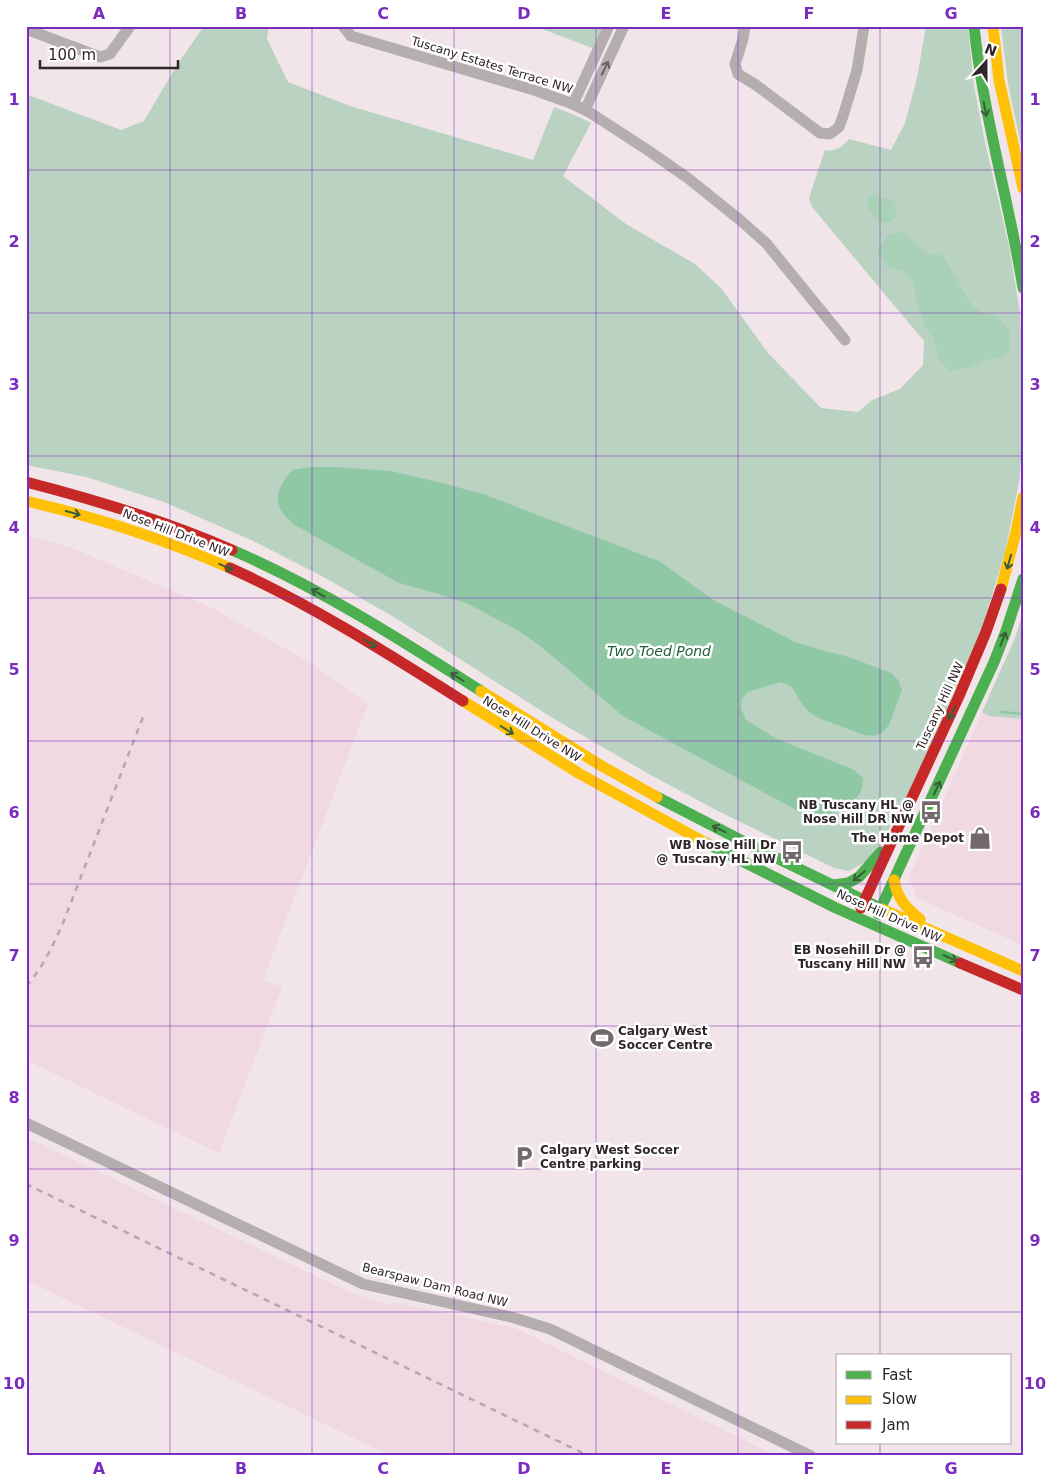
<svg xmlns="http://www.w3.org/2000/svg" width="1049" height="1482" viewBox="0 0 1049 1482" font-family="'DejaVu Sans',sans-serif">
  <rect width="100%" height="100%" fill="#f1e5e9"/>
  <path fill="#f0d9e1" d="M26,535L72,548L210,607L311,663L368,704L263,980L282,987L219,1153L26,1060Z
    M982,712L989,716L1023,719V945L917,898L909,878Z
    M26,1137L349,1292L389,1305L394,1302L515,1328L777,1456H391L26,1280Z"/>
  <path fill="#bad2c1" d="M204,26H269L267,39L288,82L350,106L533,160L554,107L572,114L591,123L563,176L626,224L695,264L721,288L768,353L821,408L858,412L872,400L900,389L923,365L924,341L812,207L809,198L825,150C836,152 842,147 849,139L891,150L905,123L917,78L926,26H968L974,86L984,138L1009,246L1020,313L1023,361V437L1019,483L1005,552L980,635L908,794L873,858L849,871L834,868L716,810L647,773L551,717L394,617L320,575L249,539L164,502L86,477L26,465V94L121,130L144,121L177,65Z
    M534,26H605L595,49Z
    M1001,26H1023V155L1008,84Z
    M1023,613V719L989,716L982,712L1015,638Z"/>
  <path fill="#a8d1b8" d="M873,193C881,199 886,198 895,202L896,216L888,223L878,222L869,209L868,198Z
    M905,232C919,247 921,255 943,255L972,306L981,312L998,317L1010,332V351L1000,357L985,360L968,368L948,371L940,360L933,339L925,326L918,306L913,281L904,271L885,265L877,249L890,234Z"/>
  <path fill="#90c8a6" d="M311,467H335L391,471L434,481L483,494L606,541L661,562L713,600L795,642L825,651L846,656L891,673L898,680L902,690L889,725L882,733L873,736L864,735L819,718L809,712L802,704L792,687L781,682L747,692L742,699L741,708L746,720L775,738L854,770L863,778C863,784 862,791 858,796C856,799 852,802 849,804C836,814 826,819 809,817L623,716L539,645L519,631L468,604L442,595L399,583L293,524C271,503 274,493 292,470Z"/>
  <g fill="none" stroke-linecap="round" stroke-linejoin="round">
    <path stroke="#90c8a6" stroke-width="2.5" d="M1001,712L1023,714"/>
    <path stroke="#b4aeaf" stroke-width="11" d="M343,26L351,36L534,90L573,104L589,112L649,151L689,179L740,220L766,243L845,340
      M745,26L743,39L735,64L738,74L756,85L820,133L830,134L839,127L844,113L857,70L864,26
      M26,29L100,57L110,54L130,26
      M573,104L609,26
      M585,110L624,26
      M26,1123L363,1284L511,1317L550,1329L811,1456"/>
    <path stroke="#4caf50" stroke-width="11" d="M974,26C983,115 1009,200 1023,288
      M232,550C320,588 401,640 481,691
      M657,797L756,848L882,909
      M706,843L836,908L960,963
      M833,885L848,883L859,877L881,852
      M878,914L994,662L1006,631L1023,579"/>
    <path stroke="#ffc107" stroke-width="11" d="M993,26L999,80L1023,188
      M26,501C96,517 164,539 230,568
      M1001,589L1016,532L1023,497
      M481,691L600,765L657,797
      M463,701L580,774L706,843
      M894,880C897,898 906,908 920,919
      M882,909L1023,971"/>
    <path stroke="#c62828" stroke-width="11" d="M26,482C96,500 166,521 232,550
      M230,568C312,605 387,653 463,701
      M861,908L959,696L986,632L1001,589
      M960,963L1023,990"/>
    <path stroke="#b1aaad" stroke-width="2.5" stroke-dasharray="6 6" stroke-linecap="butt" d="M26,986C43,968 53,945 63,923L143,717
      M26,1184L589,1456"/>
  </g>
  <defs><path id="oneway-shaft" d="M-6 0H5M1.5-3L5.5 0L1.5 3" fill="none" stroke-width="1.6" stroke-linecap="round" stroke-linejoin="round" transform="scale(1.25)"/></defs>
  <use stroke="#6b6365" href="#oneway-shaft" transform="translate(605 68) rotate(-64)"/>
  <g stroke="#3b5d39">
    <use href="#oneway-shaft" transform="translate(985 109) rotate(79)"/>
    <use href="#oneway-shaft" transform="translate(73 513) rotate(15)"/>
    <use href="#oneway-shaft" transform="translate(1009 562) rotate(106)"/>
    <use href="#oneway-shaft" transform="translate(226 567) rotate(24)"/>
    <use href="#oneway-shaft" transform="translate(318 593) rotate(-151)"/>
    <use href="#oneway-shaft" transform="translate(1003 639) rotate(-68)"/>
    <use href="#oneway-shaft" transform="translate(370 643) rotate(32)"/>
    <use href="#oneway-shaft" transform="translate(457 677) rotate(-148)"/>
    <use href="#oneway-shaft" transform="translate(952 713) rotate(115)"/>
    <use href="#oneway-shaft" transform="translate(507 730) rotate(32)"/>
    <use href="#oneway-shaft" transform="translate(937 788) rotate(-65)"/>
    <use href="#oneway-shaft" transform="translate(719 829) rotate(-153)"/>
    <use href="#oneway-shaft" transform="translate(859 876) rotate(140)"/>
    <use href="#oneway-shaft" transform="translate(950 958) rotate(24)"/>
  </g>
  <path fill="none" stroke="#7b2cbf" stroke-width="1" stroke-opacity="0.55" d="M170,26V1456M312,26V1456M454,26V1456M596,26V1456M738,26V1456M880,26V1356M26,170H1023M26,313H1023M26,456H1023M26,598H1023M26,741H1023M26,884H1023M26,1026H1023M26,1169H1023M26,1312H1023M880,1443V1456"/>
  <defs>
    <symbol id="bus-bare" viewBox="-9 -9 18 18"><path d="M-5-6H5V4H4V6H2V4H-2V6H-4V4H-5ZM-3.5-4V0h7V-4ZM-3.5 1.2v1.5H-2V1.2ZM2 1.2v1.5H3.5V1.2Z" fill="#73696c" stroke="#fff" stroke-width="2.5" paint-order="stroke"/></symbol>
    <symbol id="shop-bare" viewBox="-9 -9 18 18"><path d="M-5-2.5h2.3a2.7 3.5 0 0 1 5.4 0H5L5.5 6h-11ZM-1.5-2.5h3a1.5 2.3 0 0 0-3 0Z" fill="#73696c" stroke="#fff" stroke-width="2.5" paint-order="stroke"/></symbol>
    <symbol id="stadium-bare" viewBox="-9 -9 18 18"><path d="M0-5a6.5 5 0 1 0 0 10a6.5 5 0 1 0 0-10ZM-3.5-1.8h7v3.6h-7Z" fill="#73696c" stroke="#fff" stroke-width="2.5" paint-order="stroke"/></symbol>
    <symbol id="parking-bare" viewBox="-9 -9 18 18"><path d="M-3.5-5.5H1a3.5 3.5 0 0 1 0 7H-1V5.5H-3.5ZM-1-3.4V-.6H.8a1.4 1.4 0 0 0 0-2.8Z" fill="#73696c" stroke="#fff" stroke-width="2.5" paint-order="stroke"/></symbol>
  </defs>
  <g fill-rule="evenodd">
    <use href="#bus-bare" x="915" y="796" width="32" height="32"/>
    <use href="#shop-bare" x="964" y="822" width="32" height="32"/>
    <use href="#bus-bare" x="776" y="836" width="32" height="32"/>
    <use href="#bus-bare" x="907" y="941" width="32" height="32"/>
    <use href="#stadium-bare" x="586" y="1022" width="32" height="32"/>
    <use href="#parking-bare" x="508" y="1141" width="32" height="32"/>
  </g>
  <g text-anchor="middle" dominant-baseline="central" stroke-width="5" stroke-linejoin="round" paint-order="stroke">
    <g font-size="12" fill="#2f2629" stroke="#fff">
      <text transform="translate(492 65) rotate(17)">Tuscany Estates Terrace NW</text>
      <text transform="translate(176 533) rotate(21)">Nose Hill Drive NW</text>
      <text transform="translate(940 706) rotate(-65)">Tuscany Hill NW</text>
      <text transform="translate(532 729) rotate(32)">Nose Hill Drive NW</text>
      <text transform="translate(889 916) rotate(24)">Nose Hill Drive NW</text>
      <text transform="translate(435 1285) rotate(14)">Bearspaw Dam Road NW</text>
    </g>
    <g font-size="12" font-weight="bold" fill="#2f2629" stroke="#fff" text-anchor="end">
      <text x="914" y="805">NB Tuscany HL @<tspan x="914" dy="14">Nose Hill DR NW</tspan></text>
      <text x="964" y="838">The Home Depot</text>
      <text x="776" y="845">WB Nose Hill Dr<tspan x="776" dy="14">@ Tuscany HL NW</tspan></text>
      <text x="906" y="950">EB Nosehill Dr @<tspan x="906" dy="14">Tuscany Hill NW</tspan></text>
      <text x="618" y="1031" text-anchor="start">Calgary West<tspan x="618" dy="14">Soccer Centre</tspan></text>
      <text x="540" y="1150" text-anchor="start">Calgary West Soccer<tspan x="540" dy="14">Centre parking</tspan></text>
    </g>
    <g font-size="14" font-style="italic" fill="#1e5c3c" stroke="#fff">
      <text x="659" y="651">Two Toed Pond</text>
    </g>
  </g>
  <rect width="1049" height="1482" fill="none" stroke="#ffffff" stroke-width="55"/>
  <rect x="836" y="1354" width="175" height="90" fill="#ffffff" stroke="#aca8a9"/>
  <rect x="846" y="1371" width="25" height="8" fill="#4caf50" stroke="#aca8a9"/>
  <text x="882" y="1380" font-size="15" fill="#2f2629">Fast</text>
  <rect x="846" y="1396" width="25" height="8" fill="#ffc107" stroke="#aca8a9"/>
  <text x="882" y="1404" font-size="15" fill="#2f2629">Slow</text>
  <rect x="846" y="1421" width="25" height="8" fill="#c62828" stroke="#aca8a9"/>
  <text x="882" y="1430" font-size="15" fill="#2f2629">Jam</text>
  <g transform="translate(986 62) rotate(21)" stroke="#ffffff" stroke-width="4" paint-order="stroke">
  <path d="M0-4L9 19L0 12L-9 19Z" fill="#2f2629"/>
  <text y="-8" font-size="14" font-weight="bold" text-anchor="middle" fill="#2f2629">N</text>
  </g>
  <path d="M40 60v8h138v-8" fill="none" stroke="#2f2629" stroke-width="2.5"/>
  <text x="48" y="60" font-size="15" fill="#2f2629" stroke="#ffffff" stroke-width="4" paint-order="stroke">100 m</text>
  <rect x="28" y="28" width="994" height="1426" fill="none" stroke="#7b2cbf" stroke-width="2"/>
  <g font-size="16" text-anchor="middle" font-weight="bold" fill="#7b2cbf">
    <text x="99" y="19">A</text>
    <text x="241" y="19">B</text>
    <text x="383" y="19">C</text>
    <text x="524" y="19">D</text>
    <text x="666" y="19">E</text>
    <text x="809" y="19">F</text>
    <text x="951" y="19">G</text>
    <text x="14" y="105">1</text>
    <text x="1035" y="105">1</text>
    <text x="14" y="247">2</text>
    <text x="1035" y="247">2</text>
    <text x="14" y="390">3</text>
    <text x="1035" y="390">3</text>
    <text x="14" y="533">4</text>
    <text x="1035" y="533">4</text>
    <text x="14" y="675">5</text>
    <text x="1035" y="675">5</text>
    <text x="14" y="818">6</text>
    <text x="1035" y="818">6</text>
    <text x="14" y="961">7</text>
    <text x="1035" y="961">7</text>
    <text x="14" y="1103">8</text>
    <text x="1035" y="1103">8</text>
    <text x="14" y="1246">9</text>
    <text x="1035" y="1246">9</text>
    <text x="14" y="1389">10</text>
    <text x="1035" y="1389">10</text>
    <text x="99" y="1474">A</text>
    <text x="241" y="1474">B</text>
    <text x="383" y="1474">C</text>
    <text x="524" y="1474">D</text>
    <text x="666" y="1474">E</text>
    <text x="809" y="1474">F</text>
    <text x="951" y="1474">G</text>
  </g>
</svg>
